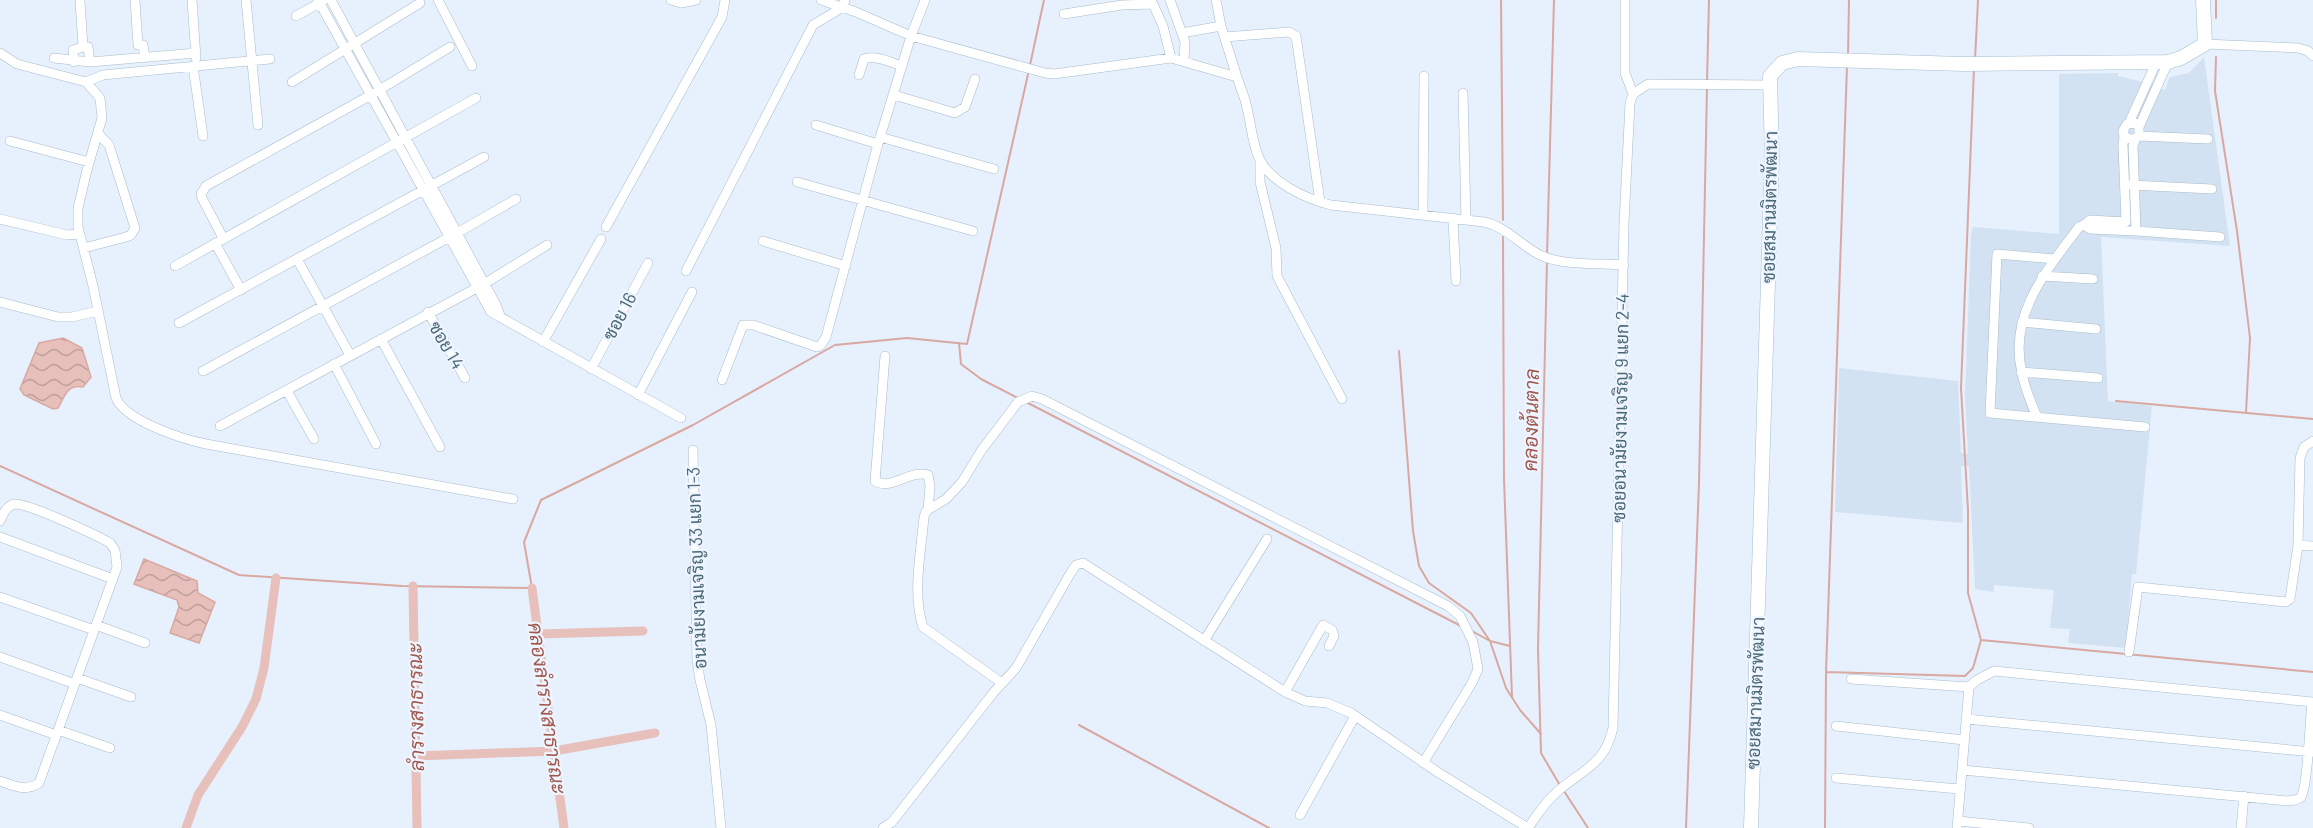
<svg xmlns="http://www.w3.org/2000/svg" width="2313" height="828" viewBox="0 0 2313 828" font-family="Barlow,Sarabun,sans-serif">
  <defs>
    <pattern id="water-waves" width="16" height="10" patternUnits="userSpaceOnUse" patternTransform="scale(1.5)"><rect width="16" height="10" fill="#e7c0bb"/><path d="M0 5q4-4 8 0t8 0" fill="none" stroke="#bda09d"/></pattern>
  </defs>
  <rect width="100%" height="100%" fill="#e7f0fd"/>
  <path fill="#d3e2f2" d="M2204,57L2230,246L2101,237L2108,401L2152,406L2136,574H2132L2126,648L2068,643L2070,629L2050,628L2054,590L1994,585V592L1975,589L1969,466H1961L1963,523L1835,512L1839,368L1958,381L1961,453L1968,454L1965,396L1971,234L1973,227L2059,234V74L2118,73V76L2148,83L2165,90L2170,77L2189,73Z"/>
  <path fill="url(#water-waves)" stroke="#d9a8a1" stroke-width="1.5" d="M63,338L82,348L91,377L83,387C67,384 65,396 58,408L53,409L24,395L20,389L39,343Z
    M144,559L197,581L198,593L215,602L199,643L170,633L179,607L177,600L134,584Z"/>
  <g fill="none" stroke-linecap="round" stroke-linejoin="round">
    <path stroke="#d9a8a1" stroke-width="2" d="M1501,0L1503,220
      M2216,0V18
      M1848,55L1849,0
      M2216,57L2215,91L2237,231L2250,338L2246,412
      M1975,60L1978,0
      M1030,65L1044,0
      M1707,81L1709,0
      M1503,237L1504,479L1512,697
      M1547,255L1554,0
      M1547,261L1538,649L1541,753L1561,787
      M959,343L961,364L981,379L1018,398
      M1399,351L1413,531L1419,566L1429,583L1471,613L1490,641L1506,688L1520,710L1541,734
      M2116,401L2313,419
      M1026,402L1461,626
      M0,466L239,575L402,586L532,588L524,542L541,500L693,425L835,345L907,338L967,344L1029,70
      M1472,631L1490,641L1510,646
      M1981,640L2313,672
      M1826,672L1965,676L1973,668L1981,640L1968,593V510L1961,388L1974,68
      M1079,725L1269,828
      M1564,791L1588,828
      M1686,828L1699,483L1707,87
      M1825,828L1826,672L1847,66"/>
    <path stroke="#e7c0bb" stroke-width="9" d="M413,586L417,828
      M532,588L564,828
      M538,634L643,631
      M416,756L554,751L655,733
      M186,828L198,795L242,727L256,699L264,668L276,578"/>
    <defs>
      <path id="street" d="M135,0L138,45H143L145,57
        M192,0L196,58
        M246,0L258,125
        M318,0L491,312L681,418
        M331,0L496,305L501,318
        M438,0L472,66
        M671,0L681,3L696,0
        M821,0L856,12L911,36L1045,73L1054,74L1171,58L1237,77C1240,87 1245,97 1247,108C1251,124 1252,142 1259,158C1270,182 1306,199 1331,205L1484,222C1507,227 1520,245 1540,255C1562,266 1599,263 1624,265
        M1170,0L1185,42L1184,61
        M1216,0L1221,26L1237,77
        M1625,0V73L1633,94
        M80,1L83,47H88L90,62
        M1064,14L1122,5L1153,4L1163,26L1171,58
        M296,16L323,1
        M1182,33L1221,26
        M1225,37L1289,32L1296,36L1320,202
        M2205,44L2298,48L2308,51L2313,56
        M0,53L17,64L86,82L100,98L102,118L87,170L78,208V227L93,286L116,398C126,421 182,439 206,444L513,499
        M54,58L90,62L196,53
        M74,62L73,50L83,47
        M193,66L203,136
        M859,75L864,59C876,55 890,62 902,66
        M86,82L103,75L270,59
        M292,82L420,3
        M1463,93L1466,220
        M894,95L955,113L965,107L975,79
        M2129,123L2156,63
        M816,125L878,144
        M2139,127L2135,123L2127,124L2123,131L2124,136L2132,140L2139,136V127L2168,62
        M2124,136L2123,145L2126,222L2090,220L2084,225L2090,229L2136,231L2133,146L2135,140
        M2139,136L2208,139
        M880,137L994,169
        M10,141L89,162
        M1260,161V182L1276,248L1277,276L1342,399
        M797,182L973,231
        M2130,185L2212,189
        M1423,215L1424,76
        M0,219L67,235L80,234
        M1453,219L1456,281
        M606,227L722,17L725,0
        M2136,231L2220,237
        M223,238L202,198L201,194L206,186L371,95L450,47
        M763,241L846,266
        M215,243L241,290
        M84,248L126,237L131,235L135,228L109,145L98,134
        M297,259L350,355
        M2055,259L1997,254L1990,413L2145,427
        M175,266L476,98
        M686,271L813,25L843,7L845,0
        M2042,276L2093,279
        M0,302L58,317H72L98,311
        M428,312L465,378
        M2022,322L2096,329
        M179,323L484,157
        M381,339L440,447
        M543,342L601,239
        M885,356L875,481C892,491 910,469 928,475L930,486L928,510
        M334,364L376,444
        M591,369L648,263
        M203,371L457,233L516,199
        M2021,372L2098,378
        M722,380L743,325H753L817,347L821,345L826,337L878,144L911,36L925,0
        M287,391L314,439
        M638,395L692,292
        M2037,417C2031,403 2025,389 2022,373C2008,315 2046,271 2079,227L2084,225
        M220,426L484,284L547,245
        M2313,441L2304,447L2300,458L2298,545L2313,546
        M693,450L697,660L700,680L711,725L721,828
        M0,521C3,514 6,506 15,504C28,503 96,535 110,543L115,550L117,567L39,783C26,792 14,786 0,781
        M0,537L113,579
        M0,597L94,630
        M96,625L145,643
        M1204,641L1267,539
        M2129,652L2138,587L2286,602L2290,599L2298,545
        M0,657L75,684
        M77,678L131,697
        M1851,679L1969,687L1957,828
        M1002,683L923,627C912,594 921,552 924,517L926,511L946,499L962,482L981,451L1018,402L1032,396L1042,399L1448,606L1460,616L1473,642L1478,669L1472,683L1423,763
        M1969,687L1977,680L1994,671L2313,702
        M1285,692L1323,625L1332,630L1334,636L1329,646
        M0,715L56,735
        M1966,719L2313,752
        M1836,726L1964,740
        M58,730L110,748
        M1962,770L2288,801C2292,800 2297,801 2301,797C2308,786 2310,718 2312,702
        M1836,778L1959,789
        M1300,815L1355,716
        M1958,821L2029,828
        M883,828L892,822L994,692L1016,668L1070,574L1076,565L1083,563L1285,692L1305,701L1327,703L1351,713L1439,773L1528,828
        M1528,828C1537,815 1546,801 1558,791C1584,769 1605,764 1613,728L1624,223L1630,103L1633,94L1648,84L1770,85
        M2241,828L2244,796"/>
      <path id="secondary" d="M1751,828L1770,217L1772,157L1770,76L1782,63L1798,59L1963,64L2168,62L2181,58L2205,44L2203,0"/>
    </defs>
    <use href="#street" stroke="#a7bcca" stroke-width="10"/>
    <use href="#secondary" stroke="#a5bdce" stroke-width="15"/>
    <use href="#street" stroke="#fff" stroke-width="9"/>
    <use href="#secondary" stroke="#fff" stroke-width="14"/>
  </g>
  <g text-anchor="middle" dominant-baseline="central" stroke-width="4.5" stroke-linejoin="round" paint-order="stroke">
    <g font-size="18" fill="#4b6977" stroke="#eef5ff">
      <text transform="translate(1769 207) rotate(-89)">ซอยสมานมิตรพัฒนา</text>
      <text transform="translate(619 316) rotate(-62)">ซอย 16</text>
      <text transform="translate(447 345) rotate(60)">ซอย 14</text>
      <text transform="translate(1620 408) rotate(-89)">ซอยอนามัยงามเจริญ 9 แยก 2-4</text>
      <text transform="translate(696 568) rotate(-92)">อนามัยงามเจริญ 33 แยก 1-3</text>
      <text transform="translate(1755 693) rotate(-88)">ซอยสมานมิตรพัฒนา</text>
    </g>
    <g font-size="20" font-style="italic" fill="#a0584d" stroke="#eef5ff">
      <text transform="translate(1530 420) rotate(-89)">คลองต้นตาล</text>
      <text transform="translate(415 707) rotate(-91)">ลำรางสาธารณะ</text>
      <text transform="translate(548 708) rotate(82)">คลองลำรางสาธารณะ</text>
    </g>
  </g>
</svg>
